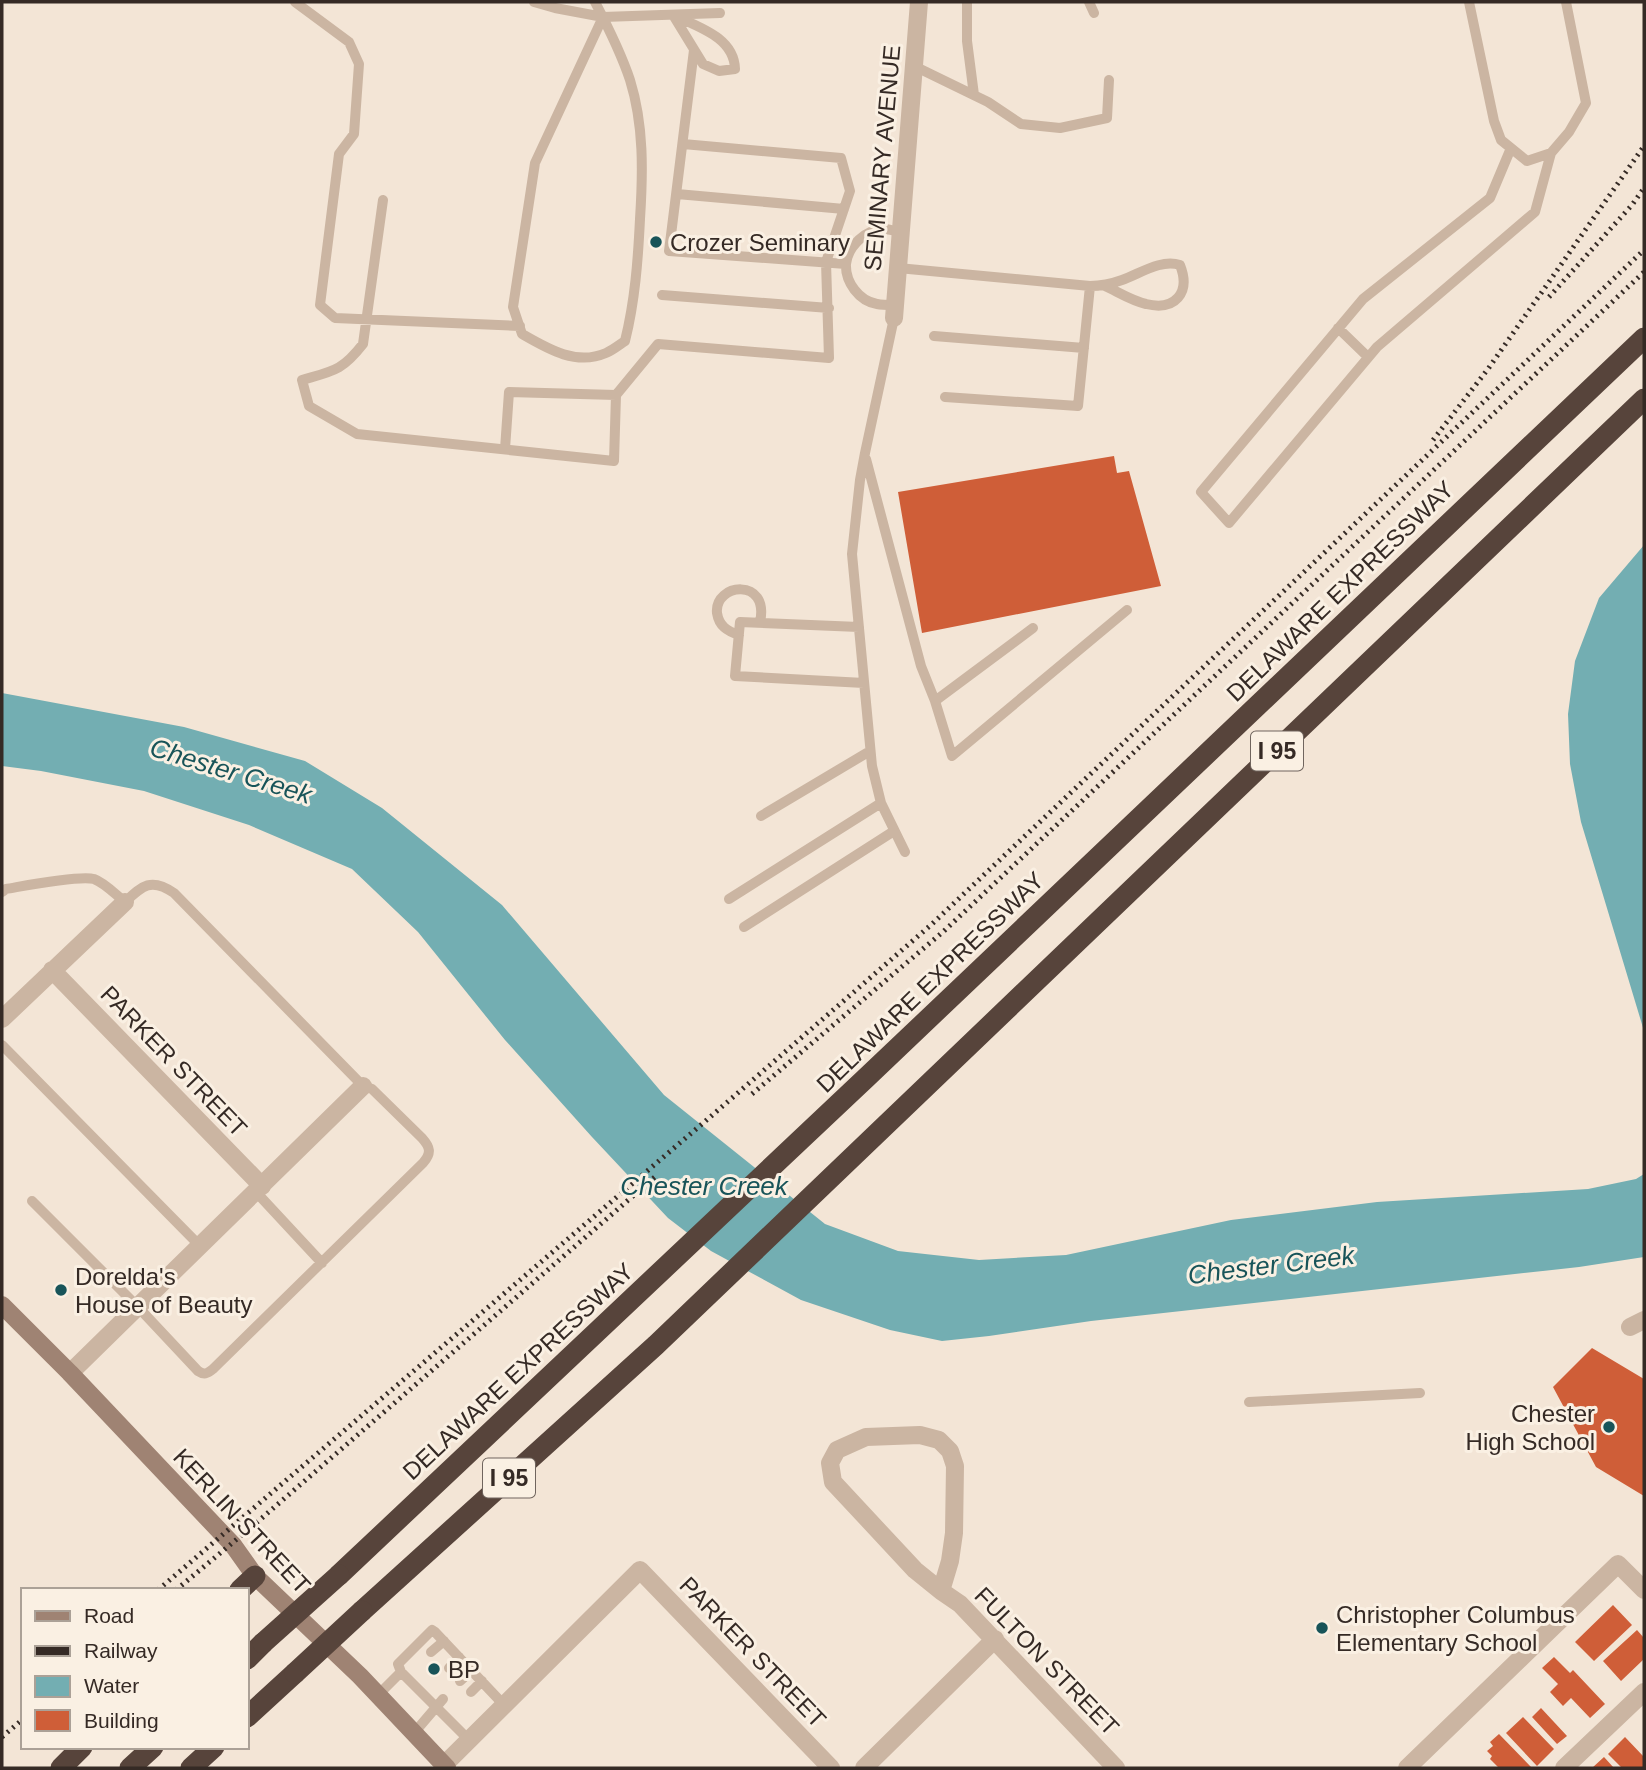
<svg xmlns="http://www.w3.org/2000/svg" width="1646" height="1770" viewBox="0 0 1646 1770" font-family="Arial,sans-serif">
  <rect width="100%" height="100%" fill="#f3e5d6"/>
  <path fill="#73aeb2" d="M1644,545V1031L1581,822L1570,764L1568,714L1575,661L1599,598Z
    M2,693L184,727L305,761L382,808L502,905L664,1095L825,1224L898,1251L979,1260L1066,1255L1231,1220L1377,1202L1588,1189L1636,1179L1644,1174V1257L1579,1267L1091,1321L989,1336L942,1341L890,1330L801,1300L711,1251L668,1218L592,1137L505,1040L418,932L352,869L249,825L144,791L41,771L2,766Z"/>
  <path fill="#cf5e38" d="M1114,456L1117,473L1129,471L1161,586L922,633L898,492Z
    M1592,1348L1644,1379V1496L1596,1467L1553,1387Z
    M1613,1605L1632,1625L1594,1661L1575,1642Z
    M1637,1630L1644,1638V1659L1621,1681L1603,1661Z
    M1554,1657L1570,1673L1573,1670L1605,1704L1590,1718L1571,1698L1563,1706L1550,1692L1558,1684L1542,1668Z
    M1541,1708L1567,1736L1557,1744L1532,1717Z
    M1523,1717L1554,1749L1537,1766L1506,1733Z
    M1499,1734L1532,1768H1499L1490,1759L1492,1756L1487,1751L1493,1746L1490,1742Z
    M1625,1737L1644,1757V1768H1622L1608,1754Z
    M1604,1757L1614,1768H1592Z"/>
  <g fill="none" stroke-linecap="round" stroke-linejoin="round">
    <path stroke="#cbb5a2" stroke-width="10" d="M295,2L349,42L359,64L354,134L339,154L320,305L335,318L520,326
      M534,2L555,8L603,17L720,13
      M595,2C608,27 621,53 630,80C644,125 643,172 640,219C638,260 635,301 625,341C619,345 613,350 606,353C576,366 548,349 522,334L513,307L535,163L603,17
      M967,2V41L974,95
      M1089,2L1094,13
      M1469,2L1494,121L1501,140L1527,161L1551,153
      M673,15C698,27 734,37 735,69L719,71L703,64Z
      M694,50L669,251L846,264
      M914,66L988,102L1021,124L1060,128L1107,118L1109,80
      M1511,148L1490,198L1363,299L1201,492L1229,523L1377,347L1535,212L1551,153L1569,132L1586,103L1566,2
      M677,194L844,209
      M383,200L363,344C342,371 333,371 302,380L309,406L357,434L614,461L616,395L509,392L505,449
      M898,268L1090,286L1078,406L945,397
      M1090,286C1102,286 1111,284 1122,280C1141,273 1161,259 1180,265C1191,293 1175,311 1146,304C1132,301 1118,292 1105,286
      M662,295L829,308
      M894,305C888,305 882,305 877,304C859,301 845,282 846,264C848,246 866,229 884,229C889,229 895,231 900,232
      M894,318L865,453L860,480L852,554L872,766L881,803L905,852
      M1338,328L1368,357
      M934,336L1084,348
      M616,395L658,344L829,358L826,262L850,191L841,158L683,144
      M866,459L921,666L935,701L952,756L1127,610
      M859,627L740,622L735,676L864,683
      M739,635C727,631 719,626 717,613C714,583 770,577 760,622
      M935,701L1033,628
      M761,816L870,751
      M2,892L6,889C24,886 79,875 94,879C105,883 116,895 125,902C142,886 151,877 174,893L363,1086L372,1089L422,1138C430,1147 432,1153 423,1163L213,1369C207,1374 204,1375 198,1371L138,1307L32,1201
      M729,899L881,803
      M744,927L894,831
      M2,1045L200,1246
      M256,1192L322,1263
      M1249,1402L1420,1393
      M431,1652L444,1641
      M449,1668L459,1657
      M401,1672L469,1740
      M460,1681L472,1670
      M471,1692L482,1681
      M378,1695L401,1672L398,1664L432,1630L435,1632L504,1705
      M414,1733L443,1699"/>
    <path stroke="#cbb5a2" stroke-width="18" d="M894,318L919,2
      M52,970L262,1186
      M2,1019L125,902
      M1630,1327L1644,1320
      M70,1373L363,1086
      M941,1591L950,1561L954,1533L955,1466L950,1451L939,1440L920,1435L866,1437L837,1450L830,1463L833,1482L915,1570L941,1591L960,1604L1116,1768
      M444,1765L640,1570L831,1768
      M864,1768L995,1639
      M1407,1768L1618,1564L1644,1590
      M1564,1768L1644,1692"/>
    <path stroke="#9f8373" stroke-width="18" d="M2,1305L70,1373L233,1545L255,1576L360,1676L447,1768"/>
    <path stroke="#57443b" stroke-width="21" d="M339,1575L867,1077L1644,338
      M240,1590L255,1576
      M362,1611L656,1345L1644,399
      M247,1659L263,1643
      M247,1717L295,1673
      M61,1768L82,1747
      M130,1768L153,1747
      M191,1768L214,1747"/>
    <path stroke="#352a25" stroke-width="5" stroke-dasharray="2 5" stroke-linecap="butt" d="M1549,297L1632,205L1644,188
      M1433,440L1488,369L1644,146
      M752,1094L944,931L1644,272
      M158,1590L709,1118L932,924L1644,250
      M176,1590L255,1524L656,1176
      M2,1737L23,1719"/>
    <path stroke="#57443b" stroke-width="21" d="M263,1643L339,1575
      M295,1673L362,1611"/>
  </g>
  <g fill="#185459" stroke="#faf0e3" stroke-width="2.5">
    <circle cx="656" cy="242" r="7"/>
    <circle cx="61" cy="1290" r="7"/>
    <circle cx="1609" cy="1427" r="7"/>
    <circle cx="1322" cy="1628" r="7"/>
    <circle cx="434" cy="1669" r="7"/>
  </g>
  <g text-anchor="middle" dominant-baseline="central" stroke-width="6" stroke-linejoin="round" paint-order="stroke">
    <g fill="#faf0e3" stroke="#70655e" stroke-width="2">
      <rect x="1251" y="731.5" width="52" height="39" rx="5"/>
      <rect x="483" y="1458.5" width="52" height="39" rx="5"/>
    </g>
    <g font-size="23" font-weight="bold" fill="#352a25">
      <text x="1277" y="751">I 95</text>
      <text x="509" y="1478">I 95</text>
    </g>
    <g font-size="24" fill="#352a25" stroke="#faf0e3">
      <text transform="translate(882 158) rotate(-85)">SEMINARY AVENUE</text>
      <text transform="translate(1340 591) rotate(-44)">DELAWARE EXPRESSWAY</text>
      <text transform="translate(930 982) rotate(-44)">DELAWARE EXPRESSWAY</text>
      <text transform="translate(174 1061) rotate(46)">PARKER STREET</text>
      <text transform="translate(518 1371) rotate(-43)">DELAWARE EXPRESSWAY</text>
      <text transform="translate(242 1521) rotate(47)">KERLIN STREET</text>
      <text transform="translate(753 1652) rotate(46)">PARKER STREET</text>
      <text transform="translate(1047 1661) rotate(46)">FULTON STREET</text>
    </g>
    <g font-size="24" fill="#352a25" stroke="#faf0e3" text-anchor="start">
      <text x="670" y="242">Crozer Seminary</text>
      <text x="75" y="1276">Dorelda's<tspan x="75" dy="28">House of Beauty</tspan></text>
      <text x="1595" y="1413" text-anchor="end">Chester<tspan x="1595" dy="28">High School</tspan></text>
      <text x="1336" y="1614">Christopher Columbus<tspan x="1336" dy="28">Elementary School</tspan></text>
      <text x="448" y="1669">BP</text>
    </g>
    <g font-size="26" font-style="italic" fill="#185459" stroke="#faf0e3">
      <text transform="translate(231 771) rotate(17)">Chester Creek</text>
      <text x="704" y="1186">Chester Creek</text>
      <text transform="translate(1271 1265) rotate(-7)">Chester Creek</text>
    </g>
  </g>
  <rect width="1646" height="1770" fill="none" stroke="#352a25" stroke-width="7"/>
  <rect x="21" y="1588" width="228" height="161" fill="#faf0e3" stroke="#aba197" stroke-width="2"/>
  <rect x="35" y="1611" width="35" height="10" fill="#9f8373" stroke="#aba197" stroke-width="2"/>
  <text x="84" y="1623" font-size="21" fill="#352a25">Road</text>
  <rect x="35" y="1646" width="35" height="10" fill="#352a25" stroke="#aba197" stroke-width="2"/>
  <text x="84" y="1658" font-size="21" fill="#352a25">Railway</text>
  <rect x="35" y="1676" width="35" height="21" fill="#73aeb2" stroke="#aba197" stroke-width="2"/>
  <text x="84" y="1693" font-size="21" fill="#352a25">Water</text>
  <rect x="35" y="1710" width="35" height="21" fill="#cf5e38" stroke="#aba197" stroke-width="2"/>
  <text x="84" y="1728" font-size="21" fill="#352a25">Building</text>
</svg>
